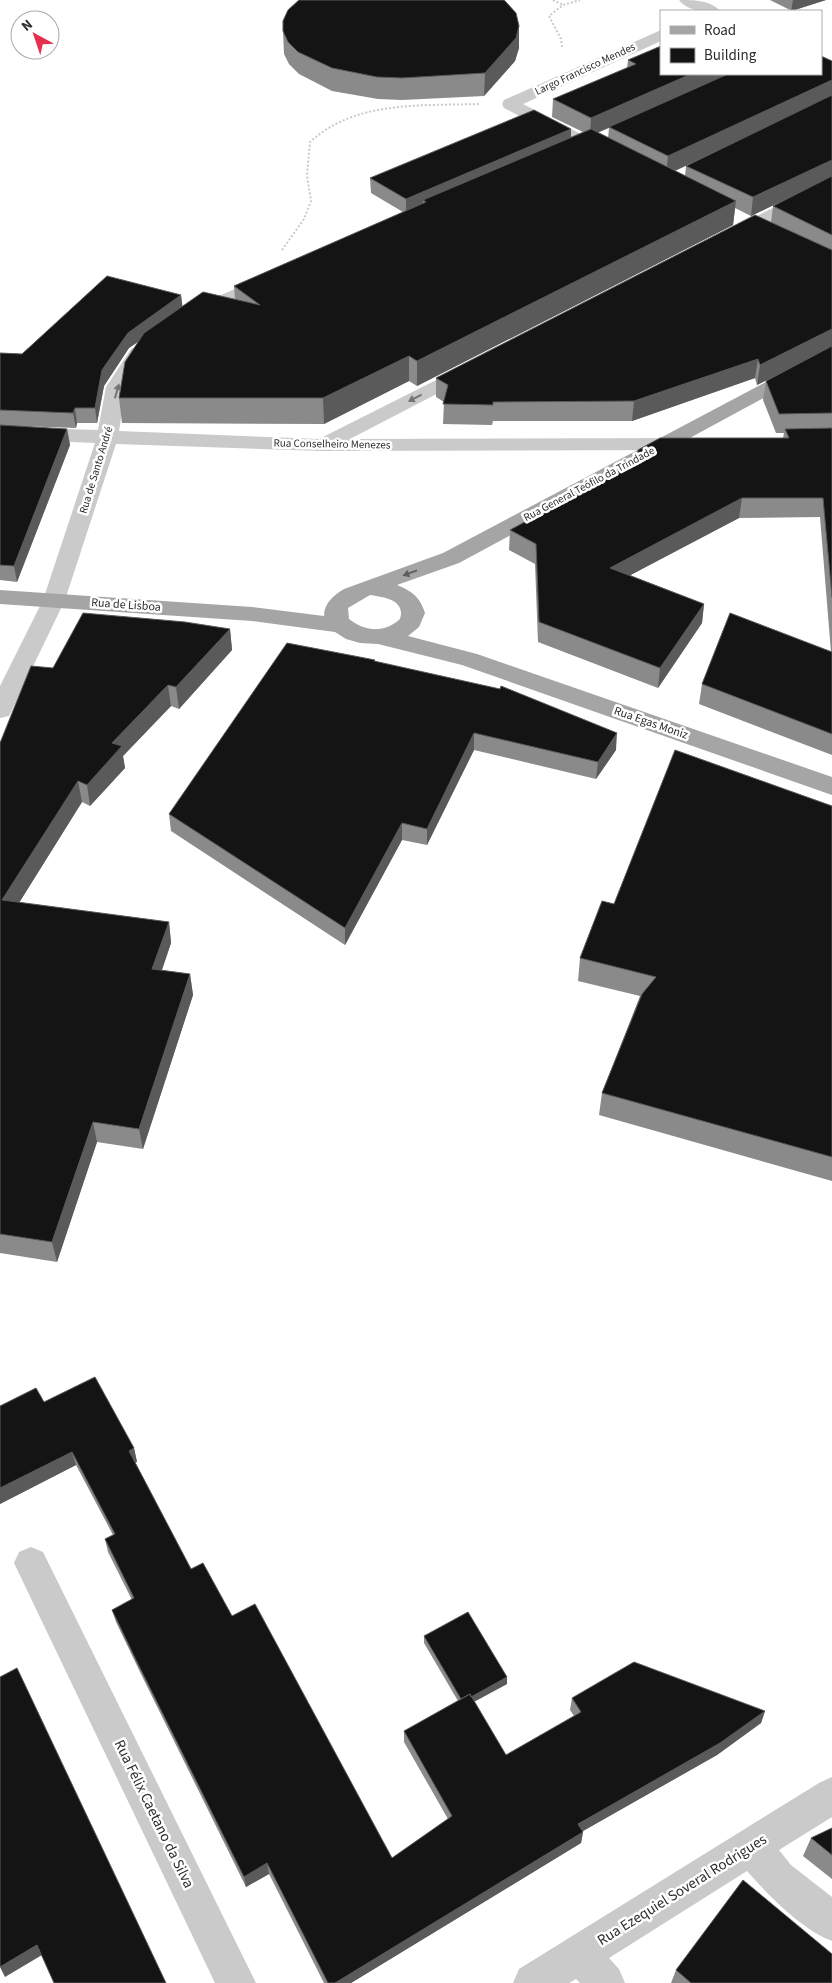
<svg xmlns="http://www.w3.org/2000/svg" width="832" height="1983" viewBox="0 0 832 1983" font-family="'Source Sans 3',sans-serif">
  <rect width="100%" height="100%" fill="#fff"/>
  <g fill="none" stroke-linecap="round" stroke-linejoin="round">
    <path stroke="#cacaca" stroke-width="2" stroke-dasharray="2 2" stroke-linecap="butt" d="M553,0L563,5
      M562,47L561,39L549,16L563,5L580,0
      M282,250L304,219L311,201L307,176L310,142C356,100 421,106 480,104"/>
    <path fill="#cacaca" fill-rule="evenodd" d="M679,0C693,0 711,0 720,11C707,12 688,12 679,0Z
      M661,30V41L523,104L612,150L615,154L612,158H600L504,108L502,104L504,100Z
      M832,179V191L736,241H722L720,237L722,233Z
      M270,274L277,276L280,280L277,284L202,317H188L185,313L188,309Z
      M143,343L150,345L153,349L126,387L119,431L319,439L468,364L475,366L478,370L475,374L350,439L686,438L693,440L696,444L693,448L686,450L322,451L116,444L65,600L12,710L9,716L0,718V686L43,600L95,443L0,439V427L98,430L106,387L131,349Z
      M31,1547L43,1552L256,1983H215L14,1563L19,1552Z
      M832,1777V1817L779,1850L791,1865L832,1897V1941C801,1929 769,1896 747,1871L609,1958L619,1969L625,1983H580L576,1979L569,1983H513L519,1969L819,1783Z"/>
    <path fill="#a5a5a5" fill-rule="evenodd" d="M832,347V361L459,563L397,585C412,591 420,597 425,613L419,627L408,636L477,654L832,777V795L462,665L378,644L360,643L346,639L335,632L252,621L0,604V590L252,607L324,616C324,603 334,595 344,589L443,553ZM370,595C384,597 406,600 400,619C384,634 364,631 349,619L348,608Z"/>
  </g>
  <path fill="#8a8a8a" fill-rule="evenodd" d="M770,0H826L792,11Z
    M519,26V48L515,61L484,96L402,100L378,99L332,91L299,74L289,64L284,54L283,31Z
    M628,60L661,74H821L832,61V755L699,704L702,684L831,652L820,517L739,518L630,575L704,604L702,623L658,688L538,642L535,564L509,550L510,530L637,461L638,450L783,438L784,433H776L763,400L766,381L802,362L757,385L755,378L632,421H493L492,425L443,424L444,402L436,397V378L771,223L773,206L794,195L751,216L735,208L733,225L417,386L409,381L324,424L122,423L119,398L138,342L129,348L104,386L97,423H77L76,428L18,426L67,429L70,445L17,582L0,580V353L22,354L181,295L182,306L235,299L234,286L403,212L371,193L370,178L571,129V137L583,132L552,117L553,99L627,68ZM609,128L608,138L597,133ZM707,156L686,166L685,176L675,171Z
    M230,629L232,650L179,709L171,706L123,756L125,768L90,806L82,802L19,903L169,922L171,943L162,970L190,974L193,995L143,1149L97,1142L57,1262L0,1253V743L53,668Z
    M375,660V661L616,750L596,779L474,750L427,845L402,840L345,945L171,831L169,814Z
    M832,806V1181L599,1115L602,1093L640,996L578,981L580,958L614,904Z
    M44,1402L134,1448L137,1462H135L191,1569L232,1616L392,1858L448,1819L404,1742V1731L458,1701L424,1643V1636L507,1684L474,1702L506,1755L574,1716L570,1710L572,1698L765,1711L761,1723L717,1755L583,1831V1832L581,1843L351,1983H324L269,1874L246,1887L140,1672L116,1622L112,1610L132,1600L108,1552L105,1539L113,1535L76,1465L0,1504V1406Z
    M832,1828V1879L803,1856L811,1838Z
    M676,1970L832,1983H671Z"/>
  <path fill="#5a5a5a" d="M793,0H826L791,11Z
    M519,26V48L515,61L484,96L485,73Z
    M691,74H729L590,136L591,118Z
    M832,80V96L666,175L668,156Z
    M571,129V144L426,202L423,200V206L406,214V199Z
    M832,160V177L751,216L753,197Z
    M736,201L733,225L417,386V361Z
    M181,295L183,310L129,348L104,386L97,423L95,408L102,370L128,333Z
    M832,329V347L757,385L760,365Z
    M409,356V381L324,424L323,398Z
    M758,359L755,378L632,421L634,401Z
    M75,408L77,423L76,428L73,413Z
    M67,429L70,445L17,582L14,566Z
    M742,498L739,518L608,587L610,568Z
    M704,604L702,623L658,688L660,668Z
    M230,629L232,650L179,709L176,687Z
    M168,685L171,706L123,756L125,768L90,806L87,785L112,743Z
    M474,733V750L427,845V829Z
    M617,733L616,750L596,779L598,762Z
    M78,781L82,802L7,922L2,900Z
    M402,823V840L345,945V928Z
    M169,922L171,943L155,990L152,969Z
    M190,974L193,995L143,1149L139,1129Z
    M93,1122L97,1142L57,1262L52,1242Z
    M134,1448L137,1462L132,1464L129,1451Z
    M72,1452L76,1465L0,1504V1488Z
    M507,1677V1684L462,1708V1702Z
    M765,1711L761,1723L717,1755L576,1835L578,1824Z
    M583,1832L581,1843L351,1983H335Z
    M267,1863L269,1874L246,1887L244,1877Z
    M37,1945L42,1955L5,1977L0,1967Z"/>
  <path fill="#141414" stroke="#5a5a5a" d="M299,0H504L506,2L516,13L519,26L516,38L485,73L402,78L377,77L332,68L298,52L288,42L283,31V21L288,10Z
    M661,46V74H691L591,118L553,99L636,64L628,60Z
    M821,56L832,61V80L668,156L609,127L728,74H821Z
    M832,95V160L753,197L686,166Z
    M534,110L571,129L406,199L370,178Z
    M591,129L736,201L417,361L409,356L323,398H119L125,362L144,333L203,292L260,305L234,286L426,202L423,200Z
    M832,176V235L773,206Z
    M755,215L832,250V329L760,365L758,359L634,401L493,402V405L443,404L448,385L436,378Z
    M107,276L181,295L128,333L102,370L95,408H75L73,413L0,410V353L22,354Z
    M832,346V413L779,414L766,381Z
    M0,425L67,429L14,566L0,565Z
    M832,428V597L823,498H742L610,568L704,604L660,668L539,622L536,544L510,530L638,460V450L660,438H789L785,429Z
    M83,613L185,622L230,629L176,687L168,685L112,743L122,746L87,785L78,781L2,900L169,922L152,969L190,974L139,1129L93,1122L52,1242L0,1234V743L31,666L53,668Z
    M730,613L832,652V734L702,684Z
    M287,643L375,660L374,661L500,689L501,686L617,733L598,762L474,733L427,829L402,823L345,928L169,814Z
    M675,750L832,806V1157L602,1093L642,994L656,977L580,958L602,901L614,904Z
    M95,1377L134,1448L129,1451L191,1569L203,1563L232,1616L255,1604L392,1858L452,1816L404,1731L470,1694L506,1755L581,1712L572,1698L634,1662L765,1711L720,1743L578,1824L583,1832L335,1983H328L267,1863L244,1877L136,1660L112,1610L134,1598L105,1539L115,1534L72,1452L0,1488V1406L36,1388L44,1402Z
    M468,1612L507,1677L471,1697L470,1694L461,1699L424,1636Z
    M17,1668L166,1983H54L37,1945L0,1967V1677Z
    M832,1828V1855L811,1838Z
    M743,1880L832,1954V1983H691L676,1970Z"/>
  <defs><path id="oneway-solid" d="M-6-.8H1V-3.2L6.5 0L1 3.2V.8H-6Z" transform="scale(1.25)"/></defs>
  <g fill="#747474">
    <use href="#oneway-solid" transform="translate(117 391) rotate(-74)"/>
    <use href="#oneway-solid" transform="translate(415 398) rotate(153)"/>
  </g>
  <use fill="#5d5d5d" href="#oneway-solid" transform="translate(410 573) rotate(160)"/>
  <g text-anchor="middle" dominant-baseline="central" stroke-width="5" stroke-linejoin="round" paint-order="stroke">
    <g font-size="11" fill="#2d2d2d" stroke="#fff">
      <text transform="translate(585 69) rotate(-25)">Largo Francisco Mendes</text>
      <text transform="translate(332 444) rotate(1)">Rua Conselheiro Menezes</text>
      <text transform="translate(96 470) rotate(-73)">Rua de Santo André</text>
      <text transform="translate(589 484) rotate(-28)">Rua General Teófilo da Trindade</text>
    </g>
    <g font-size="12" fill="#2d2d2d" stroke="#fff">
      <text transform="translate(126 605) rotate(4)">Rua de Lisboa</text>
      <text transform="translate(651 723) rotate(19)">Rua Egas Moniz</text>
    </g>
    <g font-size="15" fill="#2d2d2d" stroke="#fff">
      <text transform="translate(154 1814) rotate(64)">Rua Félix Caetano da Silva</text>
      <text transform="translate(682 1890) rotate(-32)">Rua Ezequiel Soveral Rodrigues</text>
    </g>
  </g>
  <rect x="660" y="10" width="162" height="65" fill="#ffffff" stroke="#ababab"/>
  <rect x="670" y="26" width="25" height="8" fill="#a5a5a5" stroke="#ababab"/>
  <text x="704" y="35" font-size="15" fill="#2d2d2d">Road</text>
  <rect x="670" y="48" width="25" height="15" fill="#141414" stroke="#ababab"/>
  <text x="704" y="60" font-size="15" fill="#2d2d2d">Building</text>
  <g transform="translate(35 35) rotate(320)"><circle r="24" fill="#ffffff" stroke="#ababab"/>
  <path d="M0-4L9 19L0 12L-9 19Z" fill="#e62e4d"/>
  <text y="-8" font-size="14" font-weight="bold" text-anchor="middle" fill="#2d2d2d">N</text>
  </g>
</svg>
